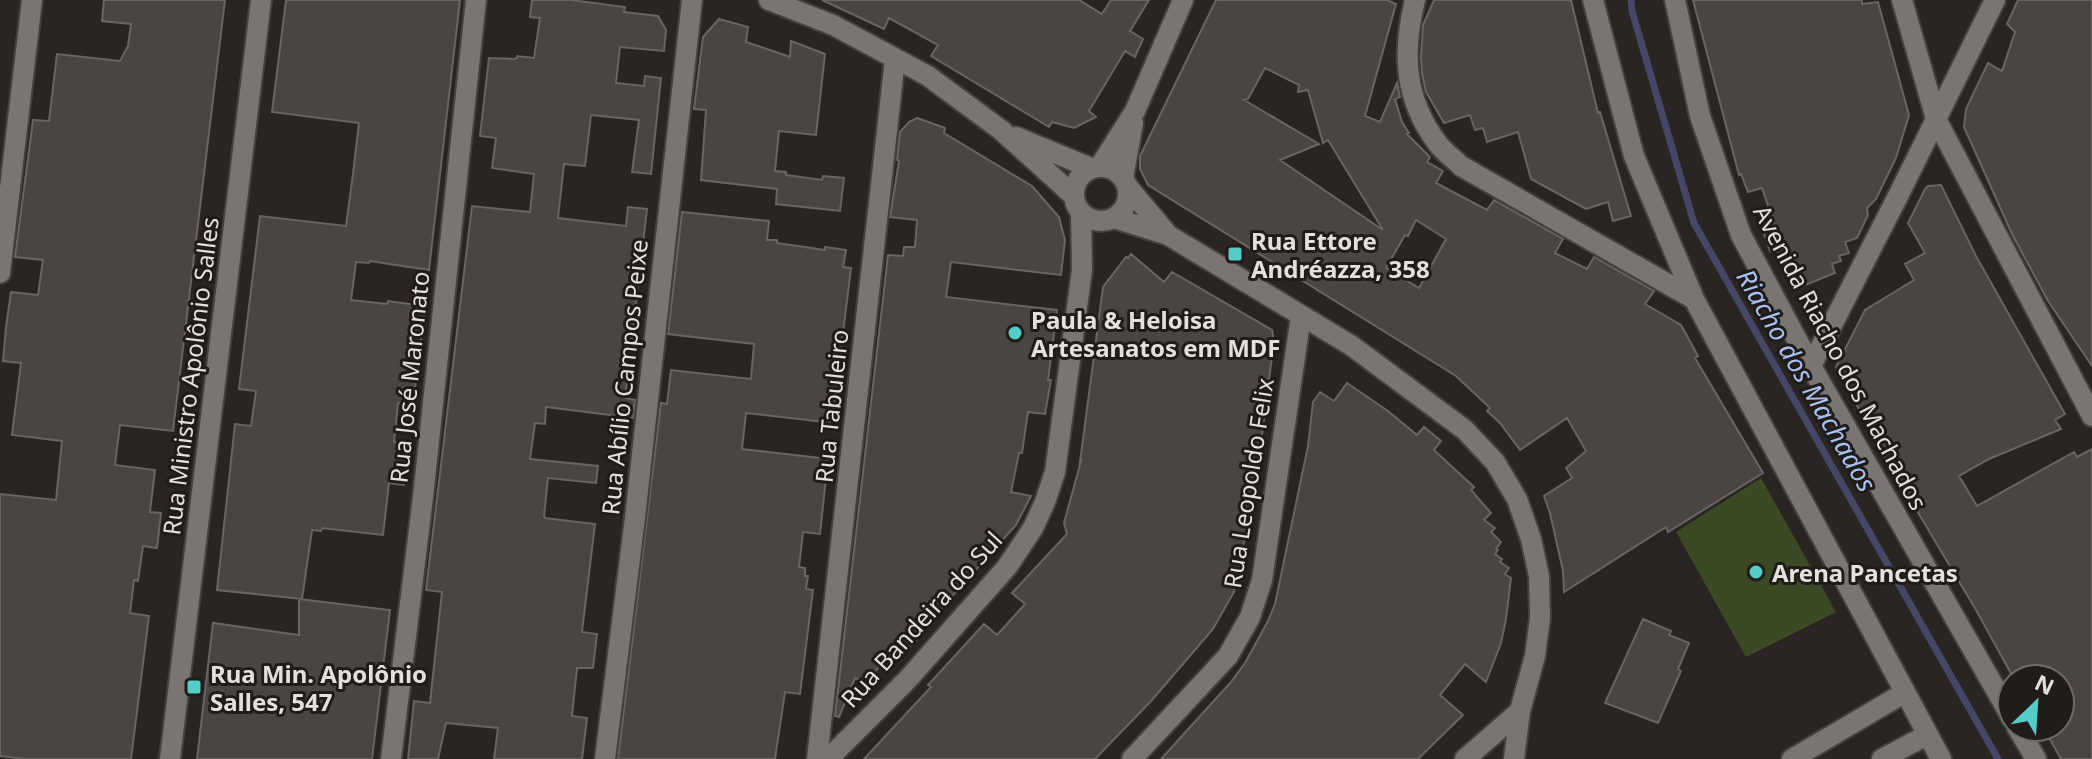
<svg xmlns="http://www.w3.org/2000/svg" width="2092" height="759" viewBox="0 0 2092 759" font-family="'Noto Sans',sans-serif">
  <rect width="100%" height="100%" fill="#2a2523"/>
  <path fill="#3b4a25" d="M1761,478L1836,612L1746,657L1676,532Z"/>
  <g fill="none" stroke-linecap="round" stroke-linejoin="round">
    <path stroke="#444766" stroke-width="7" d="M1631,0L1632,11L1694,223L1998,759"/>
  </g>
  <path fill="#4a4543" stroke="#6a6462" stroke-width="2" fill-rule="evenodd" d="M104,0H225L173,431L120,425L115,465L155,470L150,512L161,513L157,548L143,546L138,581L134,580L130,613L149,616L131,759H26L0,756V494L56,500L62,441L12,435L21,363L3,361L6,327L11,292L38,295L43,260L15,257L33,120L49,121L57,54L120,61L128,46L131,24L102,21Z
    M286,0H460L429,270L370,261L369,263L356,262L351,300L387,304L388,301L425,306L413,404L398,403L394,442L409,444L404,485L389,483L383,535L322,528L321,531L312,530L302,599L217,590L235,424L251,426L256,391L239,389L260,216L346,226L353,174L359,123L272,112Z
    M532,0H571L625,7L624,12L658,16L666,30L664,51L620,47L616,83L644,86L645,76L661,78L651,174L632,172L639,120L591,115L585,166L564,164L558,218L626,226L628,207L647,209L625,398L635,400L633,418L546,407L545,424L535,423L530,459L598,466L596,483L548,478L544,516L545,518L595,524L582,632L597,634L593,668H577L572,716L587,718L582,759H494L498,728L446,723L438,759H408L414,701L430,703L442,592L426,590L472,206L530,212L534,174L492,168L496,138L480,136L489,58L514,59L517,58V56L534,58L540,18L530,17Z
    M822,0H1079L1102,14L1111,0H1149L1130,31L1143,39L1135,57L1125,51L1089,111L1096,117L1074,128L1052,122L1049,127L931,56L938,45L889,18L884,29Z
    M1216,0H1387L1396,4L1365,116L1380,122L1397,83L1400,97L1395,99L1402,122L1409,133L1407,134L1430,157L1427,162L1443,171L1436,183L1487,210L1494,200L1563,239L1555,253L1587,269L1594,257L1654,291L1645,304L1681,325L1698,356L1695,358L1763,473L1668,532L1666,527L1564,592L1563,571L1550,513L1544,496L1572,478L1566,468L1586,451L1567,418L1520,450L1500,423L1487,411L1490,408L1456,376L1148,185L1140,169V156ZM1265,68L1299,85L1298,92L1308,90L1323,143L1328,140L1383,230L1280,160L1319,144L1244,100L1248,99ZM1416,220L1446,239L1419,288L1386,268L1405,235L1408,236Z
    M1434,0H1571L1598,113L1600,112L1631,216L1613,221L1608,202L1586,209L1531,179L1518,132L1487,142L1483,128L1475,130L1470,115L1444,123L1426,92L1422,73L1421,57L1423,25Z
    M1693,0H1862V4L1878,2L1909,115L1896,158L1876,199L1867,208L1868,215L1857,238L1845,242L1849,253L1839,256L1841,261L1832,264L1835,273L1803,286L1792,258L1783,262L1776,248L1770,251L1762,228L1774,224L1762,188L1748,192L1741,174L1739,175Z
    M2018,0H2092V366L2048,301L2012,234L1964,127L1966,109L1988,63L2002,71L2015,32L2007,24Z
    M719,19L748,27L746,42L767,49L790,57L791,41L825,54L816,135L779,131L775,171L786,172V175L822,180L823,176L844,178L840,211L776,204L777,189L701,180L706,110L694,109L703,37Z
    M917,118L945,128L944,133L1032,186L1059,217L1065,240L1061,275L951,262L946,297L1057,310L1048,380H1051L1045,414L1028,412L1022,453H1019L1011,492L1031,496L1016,525L920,632L923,633L907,650L896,647L866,682L855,678L839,717L835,716L888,255L903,256L904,247H915L917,220L890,217L899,161L897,160L900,132L909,122Z
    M1941,185L1976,256L2065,414L2055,420L2061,429L1989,459L1959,476L1977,506L2074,452L2077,457L2092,449V759H2061L2043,727H2060V679H2014L1976,610L1885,457L1836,367L1865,310L1914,280L1905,264L1925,253L1908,223L1925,189L1928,186Z
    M682,212L769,221L767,240H777V243L825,250V247L846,250L843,267L851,268L832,423L746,413L742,449L828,459L820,534L803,532L799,567L805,568V576H808L806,589L813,590L800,694L785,692L775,759H618L661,403L667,404L671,370L751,379L754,344L668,334Z
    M1131,254L1164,282L1172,272L1272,330L1274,341L1256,481L1234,592L1213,629L1152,700L1095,759H864L931,687L928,685L984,624L997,635L1025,604L1012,593L1067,534L1064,523L1081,461L1080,462L1103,287L1126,257L1128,258Z
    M1347,383L1388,411L1417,435L1424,427L1441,441L1434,450L1474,487L1471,490L1491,513L1484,520L1495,528L1491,532L1501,542L1496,549L1498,550L1495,554L1502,559L1500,562L1509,568L1505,574L1511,578L1506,619L1501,643L1486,682L1465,664L1440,695L1463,715L1418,759H1161L1231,682L1245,663L1268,621L1275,604L1308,446L1313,402L1320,392L1334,401Z
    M299,599L390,610L372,759H197L213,623L299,635Z
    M1643,619L1671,631L1669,635L1689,643L1678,669L1681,671L1658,723L1605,703Z"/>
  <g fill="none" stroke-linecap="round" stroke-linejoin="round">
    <defs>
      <path id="minor" d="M769,0L833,25L928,76L1001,130L1074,196
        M1415,0C1402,53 1404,99 1438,144C1445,153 1454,159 1461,166L1694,299
        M1593,0L1634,156L1694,299L1941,759
        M1675,0L1700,116L1741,235L1811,366L2012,718
        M1902,0L1936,119L2092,416
        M1016,137L1091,168
        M1100,166L1135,111L1183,0
        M1074 194a27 27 0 1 1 54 0a27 27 0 1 1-54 0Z
        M1123,178L1133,123
        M1127,186L1168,235
        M1114,218L1168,235L1352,346L1465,430L1495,462L1517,499L1531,539L1539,576L1540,618L1535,656L1520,711L1514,759
        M0,273L32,0
        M1811,366L1899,194L1995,0
        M2017,727L2036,759
        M170,759L261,0
        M391,759L423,497L476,0
        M605,759L635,518L692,0
        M817,759L895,59
        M828,759L908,679L1007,567L1033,528L1045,502L1055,472L1082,270L1081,212
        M1132,759L1228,656L1250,617L1262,580L1301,316
        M1465,759L1520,711
        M1792,759L1904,693
        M1882,759L1927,735"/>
    </defs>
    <use href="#minor" stroke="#44403e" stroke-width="24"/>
    <use href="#minor" stroke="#7a7572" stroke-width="20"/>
  </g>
  <g fill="#54cdc8" stroke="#201c19" stroke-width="3">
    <rect x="1227" y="246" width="16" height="16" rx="4"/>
    <circle cx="1015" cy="333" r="8"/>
    <circle cx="1756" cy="572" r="8"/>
    <rect x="186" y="679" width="16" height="16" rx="4"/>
  </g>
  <g text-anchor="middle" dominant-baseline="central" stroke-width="6" stroke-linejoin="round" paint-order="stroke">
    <g font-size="24" font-weight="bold" fill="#e3e0de" stroke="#201c19" text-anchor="start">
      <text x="1251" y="240">Rua Ettore<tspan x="1251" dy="28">Andréazza, 358</tspan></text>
      <text x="1031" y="319">Paula &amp; Heloisa<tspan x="1031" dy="28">Artesanatos em MDF</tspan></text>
      <text x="1772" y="572">Arena Pancetas</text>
      <text x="210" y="673">Rua Min. Apolônio<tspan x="210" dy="28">Salles, 547</tspan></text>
    </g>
    <g font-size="24" fill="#e3e0de" stroke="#201c19">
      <text transform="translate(1841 357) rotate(62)">Avenida Riacho dos Machados</text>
      <text transform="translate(190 376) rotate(-83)">Rua Ministro Apolônio Salles</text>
      <text transform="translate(409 377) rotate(-84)">Rua José Maronato</text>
      <text transform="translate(624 377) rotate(-84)">Rua Abílio Campos Peixe</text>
      <text transform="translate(831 406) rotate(-84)">Rua Tabuleiro</text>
      <text transform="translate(1248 483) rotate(-81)">Rua Leopoldo Felix</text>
      <text transform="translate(921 619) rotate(-48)">Rua Bandeira do Sul</text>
    </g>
    <g font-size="26" font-style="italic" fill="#a8c2f1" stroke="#201c19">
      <text transform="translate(1807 380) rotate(60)">Riacho dos Machados</text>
    </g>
  </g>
  <g transform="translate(2036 703) rotate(25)"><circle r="38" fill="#201c19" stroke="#6e6a68" stroke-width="2"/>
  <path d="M0-6L14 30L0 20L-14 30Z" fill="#54cdc8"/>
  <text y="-12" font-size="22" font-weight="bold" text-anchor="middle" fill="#e3e0de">N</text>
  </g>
</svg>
